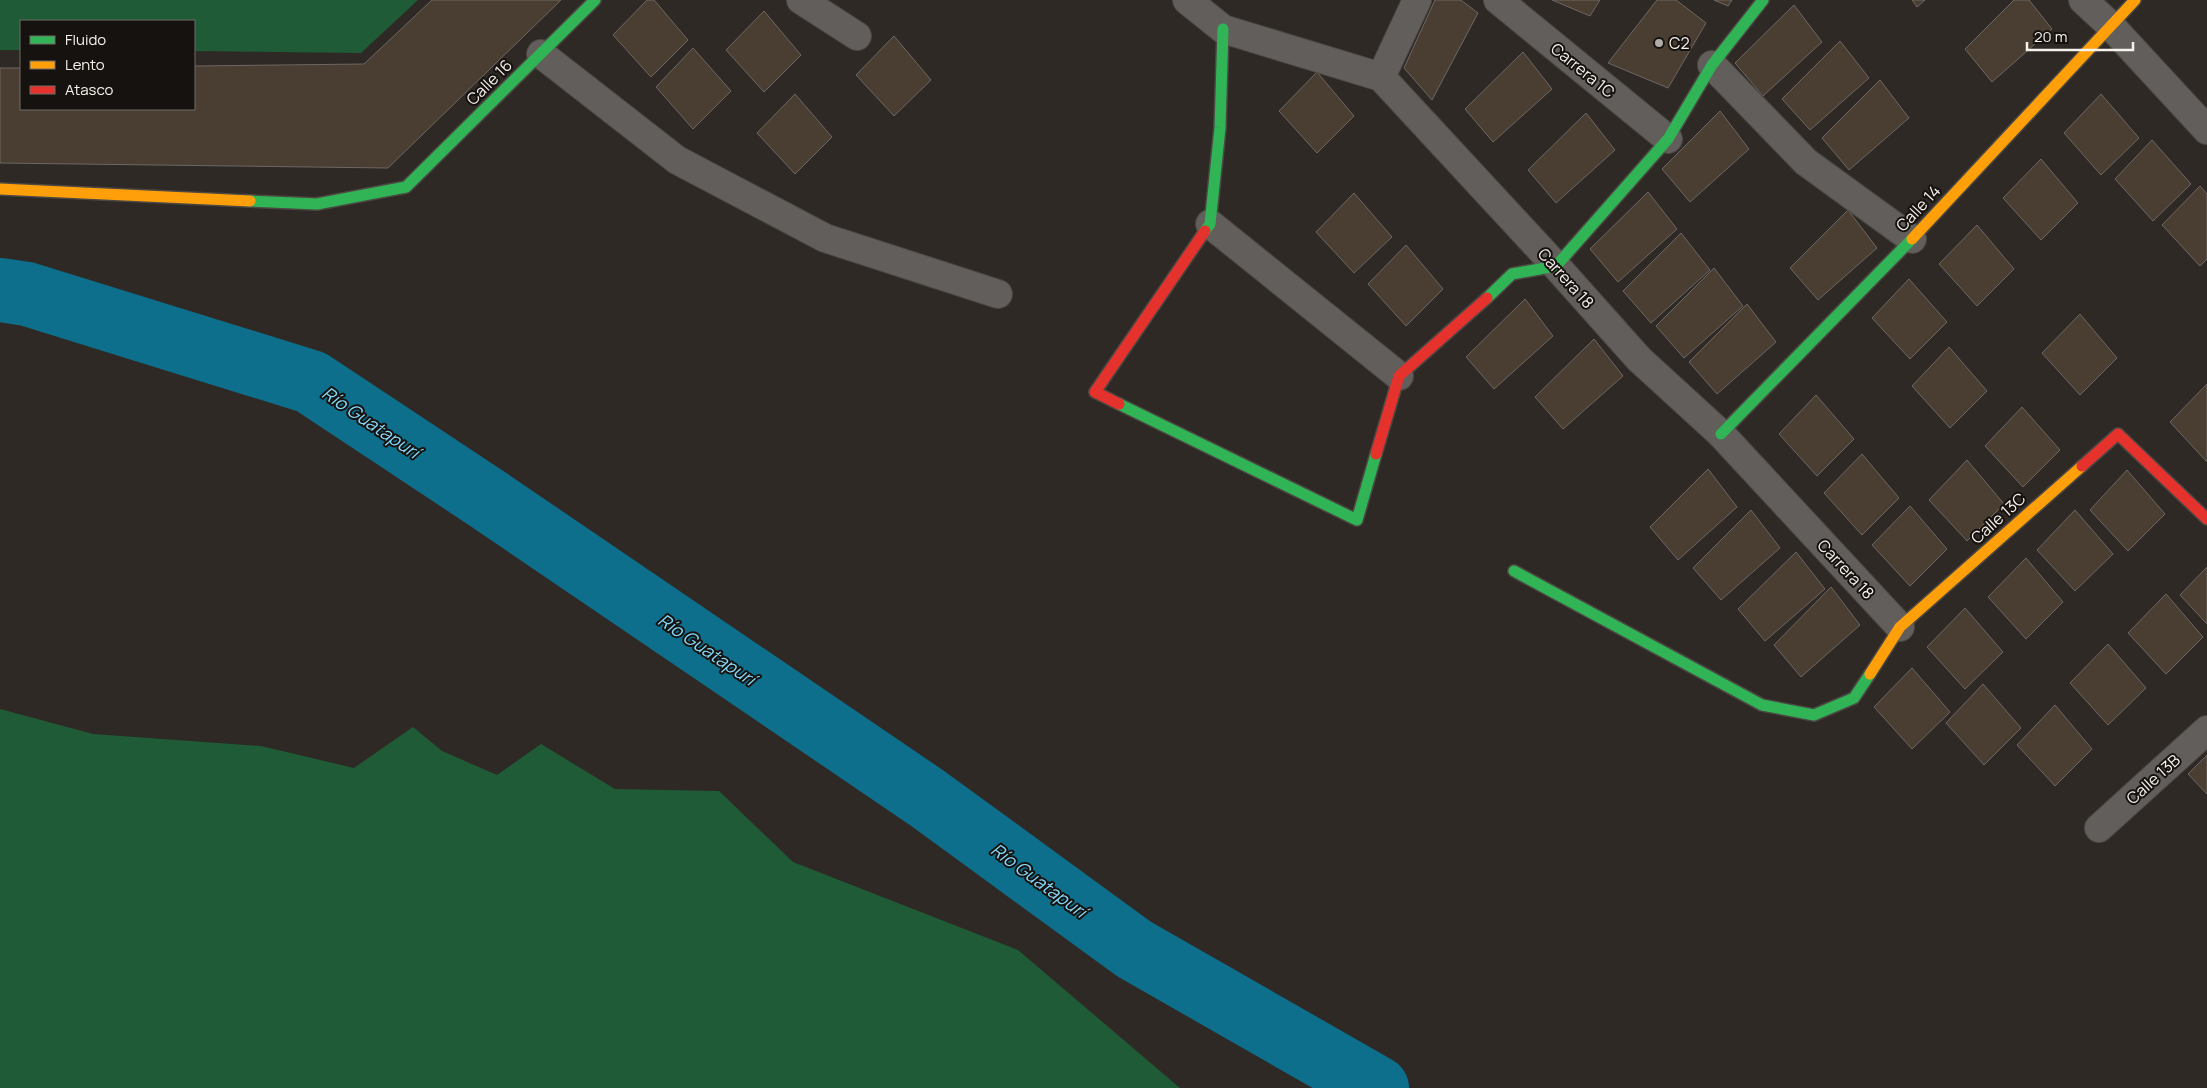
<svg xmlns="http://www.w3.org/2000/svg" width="2207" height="1088" viewBox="0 0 2207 1088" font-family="Manrope,sans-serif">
  <rect width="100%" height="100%" fill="#2e2925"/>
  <path fill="#1f5b36" d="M0,0H418L361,53L194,51V21H21V50H0Z
    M0,709L93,734L261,746L354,768L413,727L442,751L497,775L541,744L615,789L719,791L793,862L1018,950L1180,1088H0Z"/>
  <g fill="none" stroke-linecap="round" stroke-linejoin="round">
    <path stroke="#0d6f8c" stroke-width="64" d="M0,290L27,294L311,382L489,500L927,798L1134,949L1377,1088"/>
  </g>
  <path fill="#4a3d31" stroke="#6d6865" d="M432,0H561L388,168L0,163V68H21V109H194V66L364,64Z
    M647,0H654L688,40L651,77L613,35Z
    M1435,0H1461L1478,13L1432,100L1404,68Z
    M1552,0H1600L1590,16Z
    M1657,0H1676L1706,23L1668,88L1608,63Z
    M1714,0H1732L1728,6Z
    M1912,0H1925L1917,7Z
    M2014,0H2029L2052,29L1992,82L1965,49Z
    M1794,5L1822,42L1763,96L1735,63Z
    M764,11L801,55L764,92L726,50Z
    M894,36L931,80L894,116L856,75Z
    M1840,41L1869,78L1810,130L1782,99Z
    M693,48L731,91L693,129L656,87Z
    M1523,52L1552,89L1493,142L1465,109Z
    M1317,72L1354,116L1317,153L1279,111Z
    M1880,80L1909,118L1849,170L1822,138Z
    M795,94L832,137L795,174L757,133Z
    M2101,94L2139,138L2101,175L2064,133Z
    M1720,111L1749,149L1690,202L1662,169Z
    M1586,113L1615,150L1556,203L1528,170Z
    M2152,140L2191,184L2153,221L2115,179Z
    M2041,159L2078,203L2041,240L2003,198Z
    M2200,186L2207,194V259L2200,266L2162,225Z
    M1648,192L1677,229L1618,282L1590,249Z
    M1354,193L1392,237L1354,273L1316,232Z
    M1848,210L1877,248L1818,300L1790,268Z
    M1977,225L2014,269L1977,306L1939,264Z
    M1681,233L1710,270L1651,323L1623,291Z
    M1406,245L1443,289L1406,326L1368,284Z
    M1714,268L1743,306L1684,358L1656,326Z
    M1909,279L1947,322L1910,359L1872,318Z
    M1525,299L1553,336L1494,389L1466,357Z
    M1747,304L1776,342L1717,394L1689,362Z
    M2080,314L2117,358L2080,395L2042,353Z
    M1594,339L1623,376L1563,429L1535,397Z
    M1949,347L1987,391L1950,428L1912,386Z
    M2207,384V462L2170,422Z
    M1816,395L1854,439L1817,476L1779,434Z
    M2022,407L2060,450L2023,487L1985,446Z
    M1862,454L1899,498L1862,535L1824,493Z
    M1967,460L2004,504L1967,541L1929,500Z
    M1708,469L1737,507L1678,560L1650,527Z
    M2127,470L2165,514L2128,551L2090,510Z
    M1910,506L1947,549L1910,586L1872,545Z
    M1751,510L1780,548L1721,600L1693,568Z
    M2075,510L2113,554L2075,591L2037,550Z
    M1796,552L1825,589L1765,641L1738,609Z
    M2026,558L2063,602L2026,639L1988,597Z
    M2207,567V624L2180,595Z
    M1831,587L1860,625L1801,677L1774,645Z
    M2166,594L2203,637L2166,674L2128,633Z
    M1965,608L2003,652L1965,689L1927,647Z
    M2108,644L2146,688L2108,725L2070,683Z
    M1912,668L1950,712L1912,749L1874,707Z
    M1983,684L2021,728L1984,765L1946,723Z
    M2055,705L2092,749L2055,786L2017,745Z
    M2207,755V794L2188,774Z"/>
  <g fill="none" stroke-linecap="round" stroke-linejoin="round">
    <defs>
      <path id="street" d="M801,0L857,36
        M1187,0L1223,29L1381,77L1556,266L1639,359L1721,434L1900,627
        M1498,0L1668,139
        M2083,0L2110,25L2207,130
        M541,54L677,160L825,238L998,294
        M1712,65L1806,162L1912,239
        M1381,77L1417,0
        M1210,224L1399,376
        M2099,828L2207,730"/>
      <path id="fast" d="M250,201L317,204L406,187L595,0
        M1205,231L1210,224L1220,128L1223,29
        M1487,298L1512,274L1556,266L1668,139L1712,65L1763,0
        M1119,404L1357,520L1376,454
        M1721,434L1912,239
        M1514,571L1762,705L1814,715L1854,698L1870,674"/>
      <path id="slow" d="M0,189L250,201
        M1912,239L2135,0
        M1870,674L1900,627L2082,466"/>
      <path id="jam" d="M1119,404L1095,392L1205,231
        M1376,454L1399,376L1487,298
        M2082,466L2118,434L2207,519"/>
    </defs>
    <use href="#street" stroke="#4b4743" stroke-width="30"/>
    <use href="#fast" stroke="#4b4743" stroke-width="14"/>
    <use href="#slow" stroke="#4b4743" stroke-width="14"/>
    <use href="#jam" stroke="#4b4743" stroke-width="14"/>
    <use href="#street" stroke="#615e5b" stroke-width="28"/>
    <use href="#fast" stroke="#30b455" stroke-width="11"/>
    <use href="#slow" stroke="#ff9f0a" stroke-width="11"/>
    <use href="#jam" stroke="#e5322d" stroke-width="11"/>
  </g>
  <circle fill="#b1aca7" stroke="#16120f" stroke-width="2" cx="1659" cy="43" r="5"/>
  <g text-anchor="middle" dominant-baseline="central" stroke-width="4" stroke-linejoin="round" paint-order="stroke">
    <g font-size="16" fill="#f8f2ed" stroke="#16120f" text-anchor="start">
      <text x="1669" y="43">C2</text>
    </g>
    <g font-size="16" fill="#f8f2ed" stroke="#16120f">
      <text transform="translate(1583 70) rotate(39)">Carrera 1C</text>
      <text transform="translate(489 82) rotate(-45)">Calle 16</text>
      <text transform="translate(1918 208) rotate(-47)">Calle 14</text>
      <text transform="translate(1566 278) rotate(48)">Carrera 18</text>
      <text transform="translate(1998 518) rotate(-42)">Calle 13C</text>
      <text transform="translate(1846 569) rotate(47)">Carrera 18</text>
      <text transform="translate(2153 779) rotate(-42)">Calle 13B</text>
    </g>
    <g font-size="18" font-style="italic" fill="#87d8f9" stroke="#16120f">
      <text transform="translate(371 422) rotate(34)">Río Guatapurí</text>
      <text transform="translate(707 649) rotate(34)">Río Guatapurí</text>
      <text transform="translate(1039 880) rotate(36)">Río Guatapurí</text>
    </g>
  </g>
  <rect x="20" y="20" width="175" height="90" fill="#16120f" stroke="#706c68"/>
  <rect x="30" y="36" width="25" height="8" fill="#30b455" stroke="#706c68"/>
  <text x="65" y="45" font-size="15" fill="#f8f2ed">Fluido</text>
  <rect x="30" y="61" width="25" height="8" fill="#ff9f0a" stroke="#706c68"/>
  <text x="65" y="70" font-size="15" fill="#f8f2ed">Lento</text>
  <rect x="30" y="86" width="25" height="8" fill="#e5322d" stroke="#706c68"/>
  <text x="65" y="95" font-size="15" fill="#f8f2ed">Atasco</text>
  <path d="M2027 42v8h106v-8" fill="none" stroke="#f8f2ed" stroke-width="2.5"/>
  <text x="2034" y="42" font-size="15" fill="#f8f2ed" stroke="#16120f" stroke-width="4" paint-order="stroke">20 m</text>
</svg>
